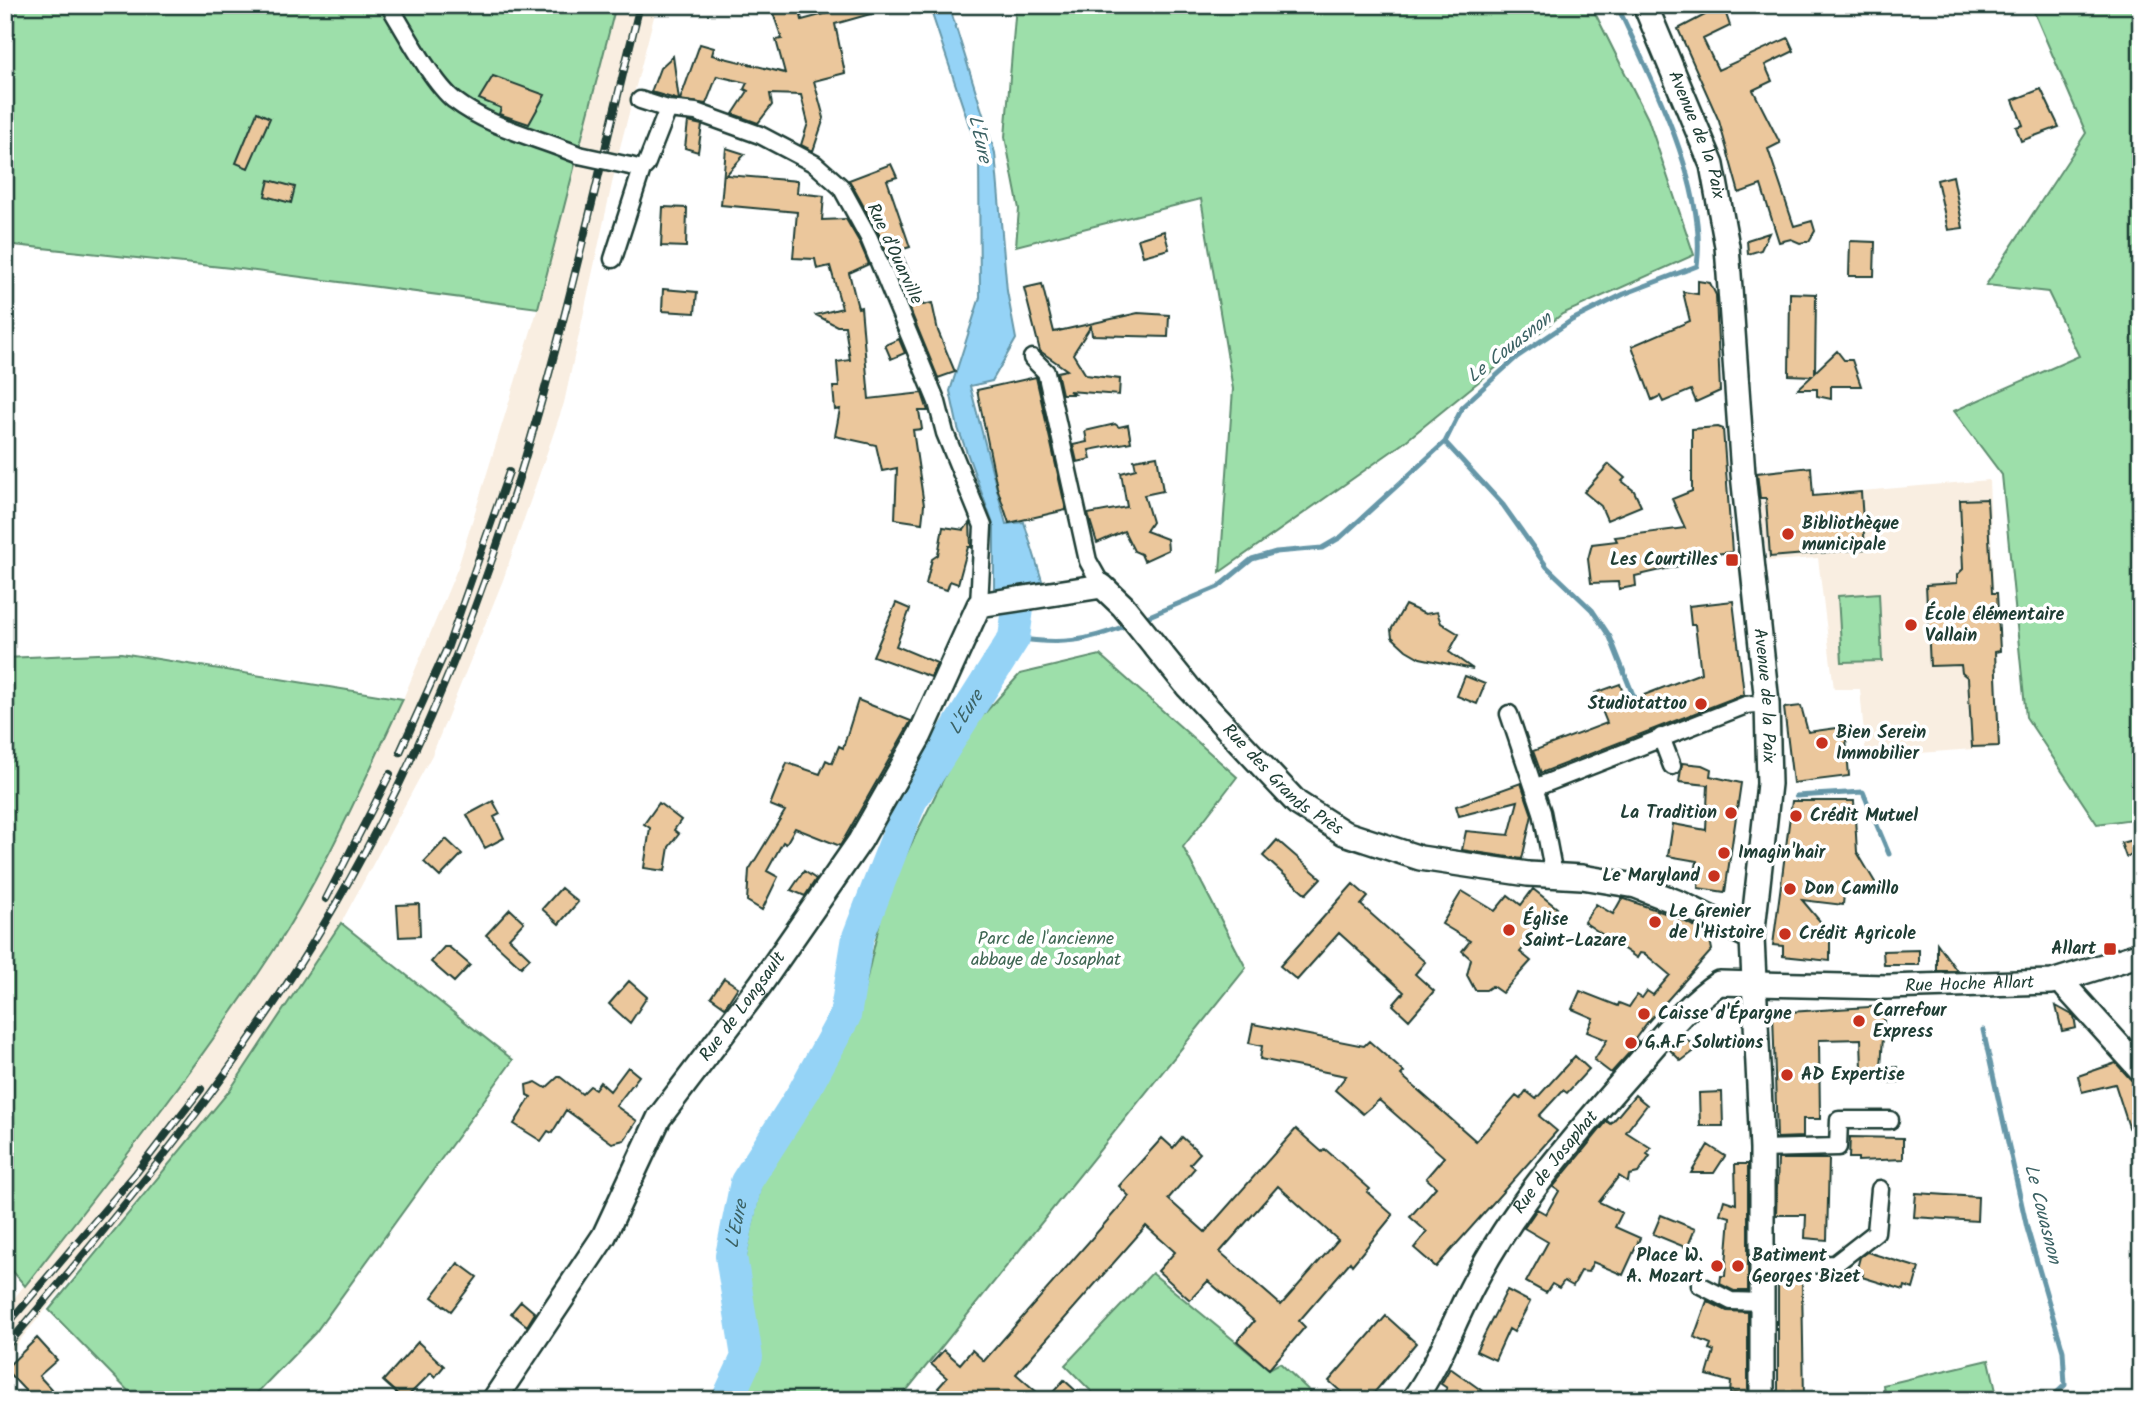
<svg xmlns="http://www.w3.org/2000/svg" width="2146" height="1405" viewBox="0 0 2146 1405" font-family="Kalam,sans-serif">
  <rect width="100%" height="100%" fill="#fff"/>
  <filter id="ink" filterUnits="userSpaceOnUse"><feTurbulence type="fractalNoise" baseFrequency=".0143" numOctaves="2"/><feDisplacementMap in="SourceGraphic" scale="14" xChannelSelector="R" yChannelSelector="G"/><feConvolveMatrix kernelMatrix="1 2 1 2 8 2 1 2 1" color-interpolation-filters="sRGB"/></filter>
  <g filter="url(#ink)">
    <path fill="#f9eee1" d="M616,5H657L617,159L579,150Z
      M576,162L615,170L564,403L503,580L432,755L341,923L230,1090L5,1358V1310L161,1111L273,953L326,860L403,699L458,567L538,308Z
      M1989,480L2000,747L1866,757L1860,689H1834L1818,558L1768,561L1758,500Z"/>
    <path fill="#9ddfaa" stroke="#5e8e6f" stroke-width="2" d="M5,5H616L538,308L240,269L5,244Z
      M1016,5H1591L1648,119L1694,255L1562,314L1402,444L1220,572L1233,389L1201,199L1016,246L1019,209L1005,137Z
      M2031,5H2141V818L2097,824L2026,717L2002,475L1954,411L2079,356L2048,292L1986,285L2086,133Z
      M1879,593L1882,661L1842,662L1838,596Z
      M121,653L403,699C362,785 324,873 272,953C196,1069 110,1177 25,1286L5,1262V658Z
      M1100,655L1237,777L1183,847L1246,968L899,1400H736L757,1361L745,1262L761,1182L859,1012L886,895L965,735L1020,674Z
      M341,923L513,1060L315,1333L250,1400H137L49,1310L230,1090Z
      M1152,1273L1269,1369L1280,1363L1319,1400H1100L1065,1365Z
      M1989,1360L1998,1400H1885L1883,1385Z"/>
    <path fill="#95d3f6" stroke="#6697a8" stroke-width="2" d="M929,5H949L995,153L1007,291L1016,339L992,381L970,386L1006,524L1024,522L1043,584L994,591V527L958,428L950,391L980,297L979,155Z"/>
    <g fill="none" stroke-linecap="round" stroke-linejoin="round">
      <path stroke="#6697a8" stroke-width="5" d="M1445,442L1503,505L1547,567L1592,610L1610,637L1635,700
        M1142,619L1218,587L1252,559L1276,552L1322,548L1341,537L1445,442L1463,406L1517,357L1572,320L1624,294L1697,266C1708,187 1650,77 1617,5
        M1014,638C1061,645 1085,642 1130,624
        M1796,796L1863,792L1889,854
        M1983,1030L2027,1228L2063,1351L2065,1385L2049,1400"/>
      <path stroke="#95d3f6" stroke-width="32" id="s1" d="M727,1400L747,1357L731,1256L746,1182L804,1091L845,1016L858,937L911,801L1014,638L1021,586L1015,570"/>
    </g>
    <path fill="#ebc79c" stroke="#1f3d34" stroke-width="2" fill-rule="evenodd" d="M831,5H888V9L835,24L845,73L814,81L824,118L813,151L801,145L808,123L801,95L770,94L772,105L758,123L733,114L748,91L744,89L747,83L717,76L706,104L680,100L700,44L714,48L712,55L785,73L776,40L782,39L773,13L799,7L802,20L832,12Z
      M1702,5H1723L1730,26L1703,39L1718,70L1788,38L1794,51L1765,65L1772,81L1753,90L1780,143L1768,149L1794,226L1812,221L1815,231L1809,241L1800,243L1791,239L1779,242L1761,185L1739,193L1719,121L1678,29L1705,15Z
      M673,56L679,100L651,92L660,68Z
      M493,76L545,95L529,124L499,114L501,108L479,99Z
      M2041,89L2059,127L2021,141L2016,127L2023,125L2013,100Z
      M257,112L270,118L248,168L236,163Z
      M688,122L702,125L698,152L685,148Z
      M726,148L745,154L726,175L798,181L797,193L824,196L822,220L846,219L860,243L869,264L849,273L858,308L861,307L869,399L922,393L928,411H919L922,429L913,430L924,505L922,523L895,519L897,468L882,471L876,445L835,436L840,409L835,410L833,387H839L837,362L850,360L845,326H837L816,315L842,308L830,266L817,269L815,259L793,258L797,212L721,205Z
      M891,164L897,177L887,180L910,247L900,250L923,305L932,303L938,331L955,372L938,378L879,234L849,180Z
      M1953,176L1963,228L1948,230L1937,180Z
      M269,180L295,187L291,203L265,196Z
      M663,207L687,208L686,247L661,246Z
      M1164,231L1169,249L1143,256L1138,239Z
      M1769,233L1761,250L1748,254L1747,240Z
      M1850,241L1875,242L1874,276H1849Z
      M1698,281L1710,283L1716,295L1720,391L1696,402L1691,390L1663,402L1660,396L1652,400L1632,346L1690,321L1683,292L1698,294Z
      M1042,284L1054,332L1138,313L1169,315L1168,337L1092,335L1091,326L1073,354L1086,375L1120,379L1119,395L1069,391L1074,394H1062L1057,372L1067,370L1040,351L1024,288Z
      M663,289L697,292L695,313L662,311Z
      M1790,293L1816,294L1815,372L1837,351L1844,360H1852L1861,386H1831V399L1817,396V389H1798L1812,376L1789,375Z
      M899,339L905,353L891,359L885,345Z
      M1036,377L1066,510L1009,523L997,487L977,390Z
      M1115,424L1119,427L1128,425L1131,442L1089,450L1091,459L1077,462L1073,445L1087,442L1085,431Z
      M1718,427L1723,429L1732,552L1687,557L1688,561L1679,562V566L1635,576L1636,586L1619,589L1618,582L1591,583L1588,559L1592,544L1617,541L1615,537L1685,528L1672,499L1692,491V429Z
      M1157,456L1163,491L1144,495L1152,522L1146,531L1167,539L1168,550L1144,561L1141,554L1134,551L1124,531L1097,543L1088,514L1127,507L1121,473L1136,469L1134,460Z
      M1609,464L1625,478L1622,481L1634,491L1641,506L1607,520L1601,506L1584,492Z
      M1811,467L1813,496L1861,492L1865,549L1770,557L1766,498H1760L1757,473Z
      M1987,499L1992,593H1997L2000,651L1995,652L1999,746L1972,747L1968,678L1962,673L1961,665L1930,666L1926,585L1957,583V575L1963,569L1960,500Z
      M970,522L971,547H968L958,584L950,581L947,590L926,584L932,559L938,555L943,527L964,530Z
      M1733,601L1744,694L1541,773L1533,751L1607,723L1595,693L1620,684L1626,702L1701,673L1695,625H1691L1689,606Z
      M896,603L910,609L896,646L937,663L931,677L873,656Z
      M1405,605L1425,614L1437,612L1441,623L1459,634L1449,652L1473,669L1420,658L1406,650L1392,637L1391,630Z
      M1465,676L1485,684L1477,704L1457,696Z
      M858,700L911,721L840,846L795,828L786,844L783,842L767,871L778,877L762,910L747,901L749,870L785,811L770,805L787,763L820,774L826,760L832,763L839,746L843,748Z
      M1801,706L1808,732L1845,727L1849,776L1793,783L1784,708Z
      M1682,763L1702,765L1711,769L1710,776L1741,783L1725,892L1698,888L1701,868L1696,867L1697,861L1668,856L1673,824L1706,830L1708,785L1679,782Z
      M1521,783L1532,815L1522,859L1462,850L1466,831L1509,835L1518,801L1459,816L1456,806Z
      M493,801L500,814L494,817L504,838L485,848L467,815Z
      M1792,801H1854L1857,852L1882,894H1844L1843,905L1802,900L1830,933V961L1783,956V946L1773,945Z
      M659,803L681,820L674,830L679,834L669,847L665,871L644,868L650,828L644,824Z
      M446,839L462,854L440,877L424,862Z
      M2136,839L2141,851L2126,857L2121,843Z
      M1277,840L1321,878L1306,894L1263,856Z
      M804,871L816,879L805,896L791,890Z
      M1353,884L1368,897L1361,905L1425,962L1415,974L1434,991L1409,1020L1393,1005L1404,992L1339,933L1297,980L1280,966Z
      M561,888L578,902L559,924L542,909Z
      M1533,889L1557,908L1520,952L1531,961L1502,993L1492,986L1486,990H1475L1467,975L1471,959L1462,951L1470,941L1442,924L1462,891L1495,911L1508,895L1521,905Z
      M1622,898L1676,917L1709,934L1712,950L1647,1023L1635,1039L1639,1042L1611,1073L1594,1060L1607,1040L1587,1032L1593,1018L1572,1009L1580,991L1618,1006L1619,1003L1629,1007L1637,995L1642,998L1647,991L1653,995L1670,975L1645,954L1640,953L1637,958L1584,922L1596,904L1613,914Z
      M419,904L420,936L399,937L397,905Z
      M510,909L524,922L509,938L530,958L521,967L486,935Z
      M1937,943L1957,971H1937Z
      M444,947H449L470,965L454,982L431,962Z
      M1919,950V965H1884L1883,951Z
      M724,978L738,987L725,1007L711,997Z
      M629,981L647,997L630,1023L609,1004Z
      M1885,1006L1881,1068L1898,1067L1899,1082L1881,1083V1068L1862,1069L1861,1039L1819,1040L1820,1119H1803V1137L1777,1138L1773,1013Z
      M2056,1006L2074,1016L2076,1028L2062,1031Z
      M1253,1024L1364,1046L1369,1041L1404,1072L1401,1075L1476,1141L1516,1096L1520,1099L1526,1091L1536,1099L1575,1056L1589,1069L1567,1093L1563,1090L1539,1116L1557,1131L1436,1267L1414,1248L1427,1232L1410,1217L1436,1187L1426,1178L1444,1157L1379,1100L1363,1114L1335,1090L1346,1076L1260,1059L1262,1046L1249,1043Z
      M1682,1035L1697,1049L1681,1061L1669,1049Z
      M2116,1063L2131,1080L2141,1084V1089L2132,1091L2141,1118V1154L2138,1155L2115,1084L2082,1092L2078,1076Z
      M628,1067L639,1076L616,1106L637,1121L624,1140L612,1143L566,1110L552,1133L548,1131L541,1141L514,1124L531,1097L527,1095L526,1085L536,1082L546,1088L559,1076L582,1094L590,1086L595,1089L600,1082L610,1091Z
      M1722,1092L1723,1126H1700L1699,1093Z
      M1635,1095L1647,1105L1626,1132L1651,1148L1647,1154L1650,1156L1638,1173L1629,1175L1628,1182L1619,1176L1599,1202L1622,1213L1615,1227L1640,1238L1623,1275L1593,1262L1588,1272L1581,1271L1573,1286L1564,1281L1559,1288L1552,1284L1546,1293L1526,1282L1548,1242L1524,1228L1537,1209L1546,1214L1559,1191L1553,1187L1607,1121L1611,1124Z
      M1296,1129L1322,1152L1325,1149L1370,1189L1367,1192L1393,1215L1352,1265L1350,1262L1299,1321L1305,1327L1269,1369L1237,1341L1254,1321L1208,1281L1190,1300L1158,1271L1175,1252L1146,1226L1016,1374L1046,1400L1064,1380L1086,1400H951L938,1388L947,1378L931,1364L944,1350L960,1364L972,1350L984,1361L1129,1196L1119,1186L1162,1138L1173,1148L1182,1137L1200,1153L1190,1164L1195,1168L1168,1199L1205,1232ZM1278,1186L1338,1240L1281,1305L1220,1252Z
      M1850,1137L1903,1138V1159L1858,1161V1158H1849Z
      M1708,1145L1725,1156L1714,1173H1691Z
      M1778,1159H1829L1827,1240L1805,1238L1806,1215H1776Z
      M1735,1164H1748V1291H1734L1720,1284L1721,1276H1725L1730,1217L1720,1214L1724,1200L1736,1204Z
      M1916,1193L1978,1197L1977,1221L1914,1217Z
      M1661,1215L1695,1229L1687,1248L1653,1234Z
      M1867,1252L1919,1268L1913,1289L1905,1286L1904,1290L1862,1277L1863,1274L1856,1272L1860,1257Z
      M458,1263L477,1277L451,1311L432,1297Z
      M1778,1281L1802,1282L1804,1400H1778Z
      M1507,1290L1530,1302L1514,1332L1509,1329L1495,1360L1476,1351Z
      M521,1301L535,1313L527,1326L511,1313Z
      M1707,1301L1727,1311L1748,1312V1394L1730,1393L1731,1382L1707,1375L1714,1351L1709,1349L1711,1344L1694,1337Z
      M1386,1316L1416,1343L1368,1400H1350L1329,1381Z
      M37,1338L57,1360L39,1376L53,1391L43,1400H34L5,1369Z
      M418,1342L444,1366L435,1377L431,1373L404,1400L383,1381Z
      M1450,1368L1495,1400H1456L1444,1392L1447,1388L1441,1384Z"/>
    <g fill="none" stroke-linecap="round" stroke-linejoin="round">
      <defs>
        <path id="street" d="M389,5C405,31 432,82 454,100C492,129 537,137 579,155
          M640,100L668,109
          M630,166L642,169L646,165L668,109L696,112L760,135L815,164L841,187L869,238L937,402L945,433L983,526L979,605
          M613,259L642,169
          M1032,358L1046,372L1088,561L1102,586
          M1509,714L1542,812L1554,875
          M1661,737L1672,766
          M1534,788L1746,705L1767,703
          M1762,1149L1838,1147L1839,1120H1890
          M1764,1266L1835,1264L1876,1232L1880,1189
          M1700,1285L1731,1301L1763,1302"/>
        <g id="secondary">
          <path id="s2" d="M1645,5L1712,165L1727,246L1743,474L1767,703L1769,784L1752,938L1762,1149V1400"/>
          <path d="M2063,979L2066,987L2141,1070"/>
          <path id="s3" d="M494,1400L604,1236L659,1118L760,985L860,841L920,735L979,605L1102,586L1123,606L1188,687L1297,803L1344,833L1420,858L1528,874L1582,877L1636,886L1682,904L1752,938"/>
          <path id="s4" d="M1413,1400C1439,1364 1452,1325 1472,1287C1514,1205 1576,1134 1637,1065C1663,1036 1686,1005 1719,983L1887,987L2052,982L2141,954"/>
        </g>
      </defs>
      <use href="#street" stroke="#1f3d34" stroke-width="21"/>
      <use href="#secondary" stroke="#1f3d34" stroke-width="28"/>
      <use href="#street" stroke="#fff" stroke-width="16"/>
      <use href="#secondary" stroke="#fff" stroke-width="23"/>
      <defs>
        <path id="rail" d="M400,752L448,646L509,472
          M326,899L390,774
          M5,1327L136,1173L201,1089
          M5,1348C101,1235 197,1120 279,996C369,860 441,707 494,554C556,376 594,188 640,5"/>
      </defs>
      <use href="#rail" stroke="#1f3d34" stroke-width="8"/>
      <use href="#rail" stroke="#fff" stroke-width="5" stroke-dasharray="16" stroke-linecap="butt"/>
      <defs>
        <path id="street-bridge" d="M579,155L630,166"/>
      </defs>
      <use href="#street-bridge" stroke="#1f3d34" stroke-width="21" stroke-linecap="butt"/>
      <use href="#street-bridge" stroke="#fff" stroke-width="16"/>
    </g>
  </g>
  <g fill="#c8321e" stroke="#fff" stroke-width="2.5">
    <circle cx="1788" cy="534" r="7"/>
    <rect x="1725" y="553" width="14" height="14" rx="3.5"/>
    <circle cx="1911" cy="625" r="7"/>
    <circle cx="1701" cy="704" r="7"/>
    <circle cx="1822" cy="743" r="7"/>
    <circle cx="1731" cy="813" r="7"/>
    <circle cx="1796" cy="816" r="7"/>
    <circle cx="1724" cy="853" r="7"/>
    <circle cx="1714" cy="876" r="7"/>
    <circle cx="1790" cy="889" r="7"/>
    <circle cx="1655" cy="922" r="7"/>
    <circle cx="1509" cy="930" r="7"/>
    <circle cx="1785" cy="934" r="7"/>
    <rect x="2103" y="942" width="14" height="14" rx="3.5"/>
    <circle cx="1644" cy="1014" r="7"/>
    <circle cx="1859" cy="1021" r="7"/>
    <circle cx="1631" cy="1043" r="7"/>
    <circle cx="1787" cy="1075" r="7"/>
    <circle cx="1717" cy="1266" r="7"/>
    <circle cx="1738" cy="1266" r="7"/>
  </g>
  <g text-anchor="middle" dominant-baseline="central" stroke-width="7" stroke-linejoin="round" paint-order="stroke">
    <g font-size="18" fill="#1f3d34" stroke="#fff">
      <text stroke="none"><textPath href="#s2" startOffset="140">Avenue de la Paix</textPath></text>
      <text transform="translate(894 254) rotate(65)">Rue d'Ouarville</text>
      <text stroke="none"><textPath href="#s2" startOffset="707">Avenue de la Paix</textPath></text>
      <text stroke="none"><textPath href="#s3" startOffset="1325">Rue des Grands Près</textPath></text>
      <text stroke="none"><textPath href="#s4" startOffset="772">Rue Hoche Allart</textPath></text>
      <text stroke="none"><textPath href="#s3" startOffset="467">Rue de Longsault</textPath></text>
      <text stroke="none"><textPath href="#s4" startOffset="278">Rue de Josaphat</textPath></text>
    </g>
    <g font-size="18" font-weight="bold" fill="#1f3d34" stroke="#fff" text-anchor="start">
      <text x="1802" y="524">Bibliothèque<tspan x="1802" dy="21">municipale</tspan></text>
      <text x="1718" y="560" text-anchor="end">Les Courtilles</text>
      <text x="1925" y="615">École élémentaire<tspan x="1925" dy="21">Vallain</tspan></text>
      <text x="1687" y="704" text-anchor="end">Studiotattoo</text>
      <text x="1836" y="733">Bien Serein<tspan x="1836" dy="21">Immobilier</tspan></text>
      <text x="1717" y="813" text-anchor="end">La Tradition</text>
      <text x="1810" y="816">Crédit Mutuel</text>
      <text x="1738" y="853">Imagin'hair</text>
      <text x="1700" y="876" text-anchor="end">Le Maryland</text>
      <text x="1804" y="889">Don Camillo</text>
      <text x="1669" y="912">Le Grenier<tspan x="1669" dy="21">de l'Histoire</tspan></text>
      <text x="1523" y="920">Église<tspan x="1523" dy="21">Saint-Lazare</tspan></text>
      <text x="1799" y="934">Crédit Agricole</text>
      <text x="2096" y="949" text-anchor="end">Allart</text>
      <text x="1873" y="1011">Carrefour<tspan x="1873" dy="21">Express</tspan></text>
      <text x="1658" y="1014">Caisse d'Épargne</text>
      <text x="1645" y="1043">G.A.F Solutions</text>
      <text x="1801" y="1075">AD Expertise</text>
      <text x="1703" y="1256" text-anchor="end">Place W.<tspan x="1703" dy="21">A. Mozart</tspan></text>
      <text x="1752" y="1256">Batiment<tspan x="1752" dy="21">Georges Bizet</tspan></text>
    </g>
    <g font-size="18" fill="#3e6652" stroke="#fff">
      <text x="1046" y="939">Parc de l'ancienne<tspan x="1046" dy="21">abbaye de Josaphat</tspan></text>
    </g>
    <g font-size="19" font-style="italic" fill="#3c6264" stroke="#fff">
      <text transform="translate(979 139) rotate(77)">L'Eure</text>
      <text transform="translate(1510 348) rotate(-38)">Le Couasnon</text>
      <text stroke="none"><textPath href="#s1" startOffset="749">L'Eure</textPath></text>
      <text transform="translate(2042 1214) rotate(76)">Le Couasnon</text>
      <text stroke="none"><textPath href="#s1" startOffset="182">L'Eure</textPath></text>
    </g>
  </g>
  <rect width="2146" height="1405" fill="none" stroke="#fff" stroke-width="28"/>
  <rect x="14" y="14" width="2118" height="1377" fill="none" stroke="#1f3d34" stroke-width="2.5" filter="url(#ink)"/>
</svg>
